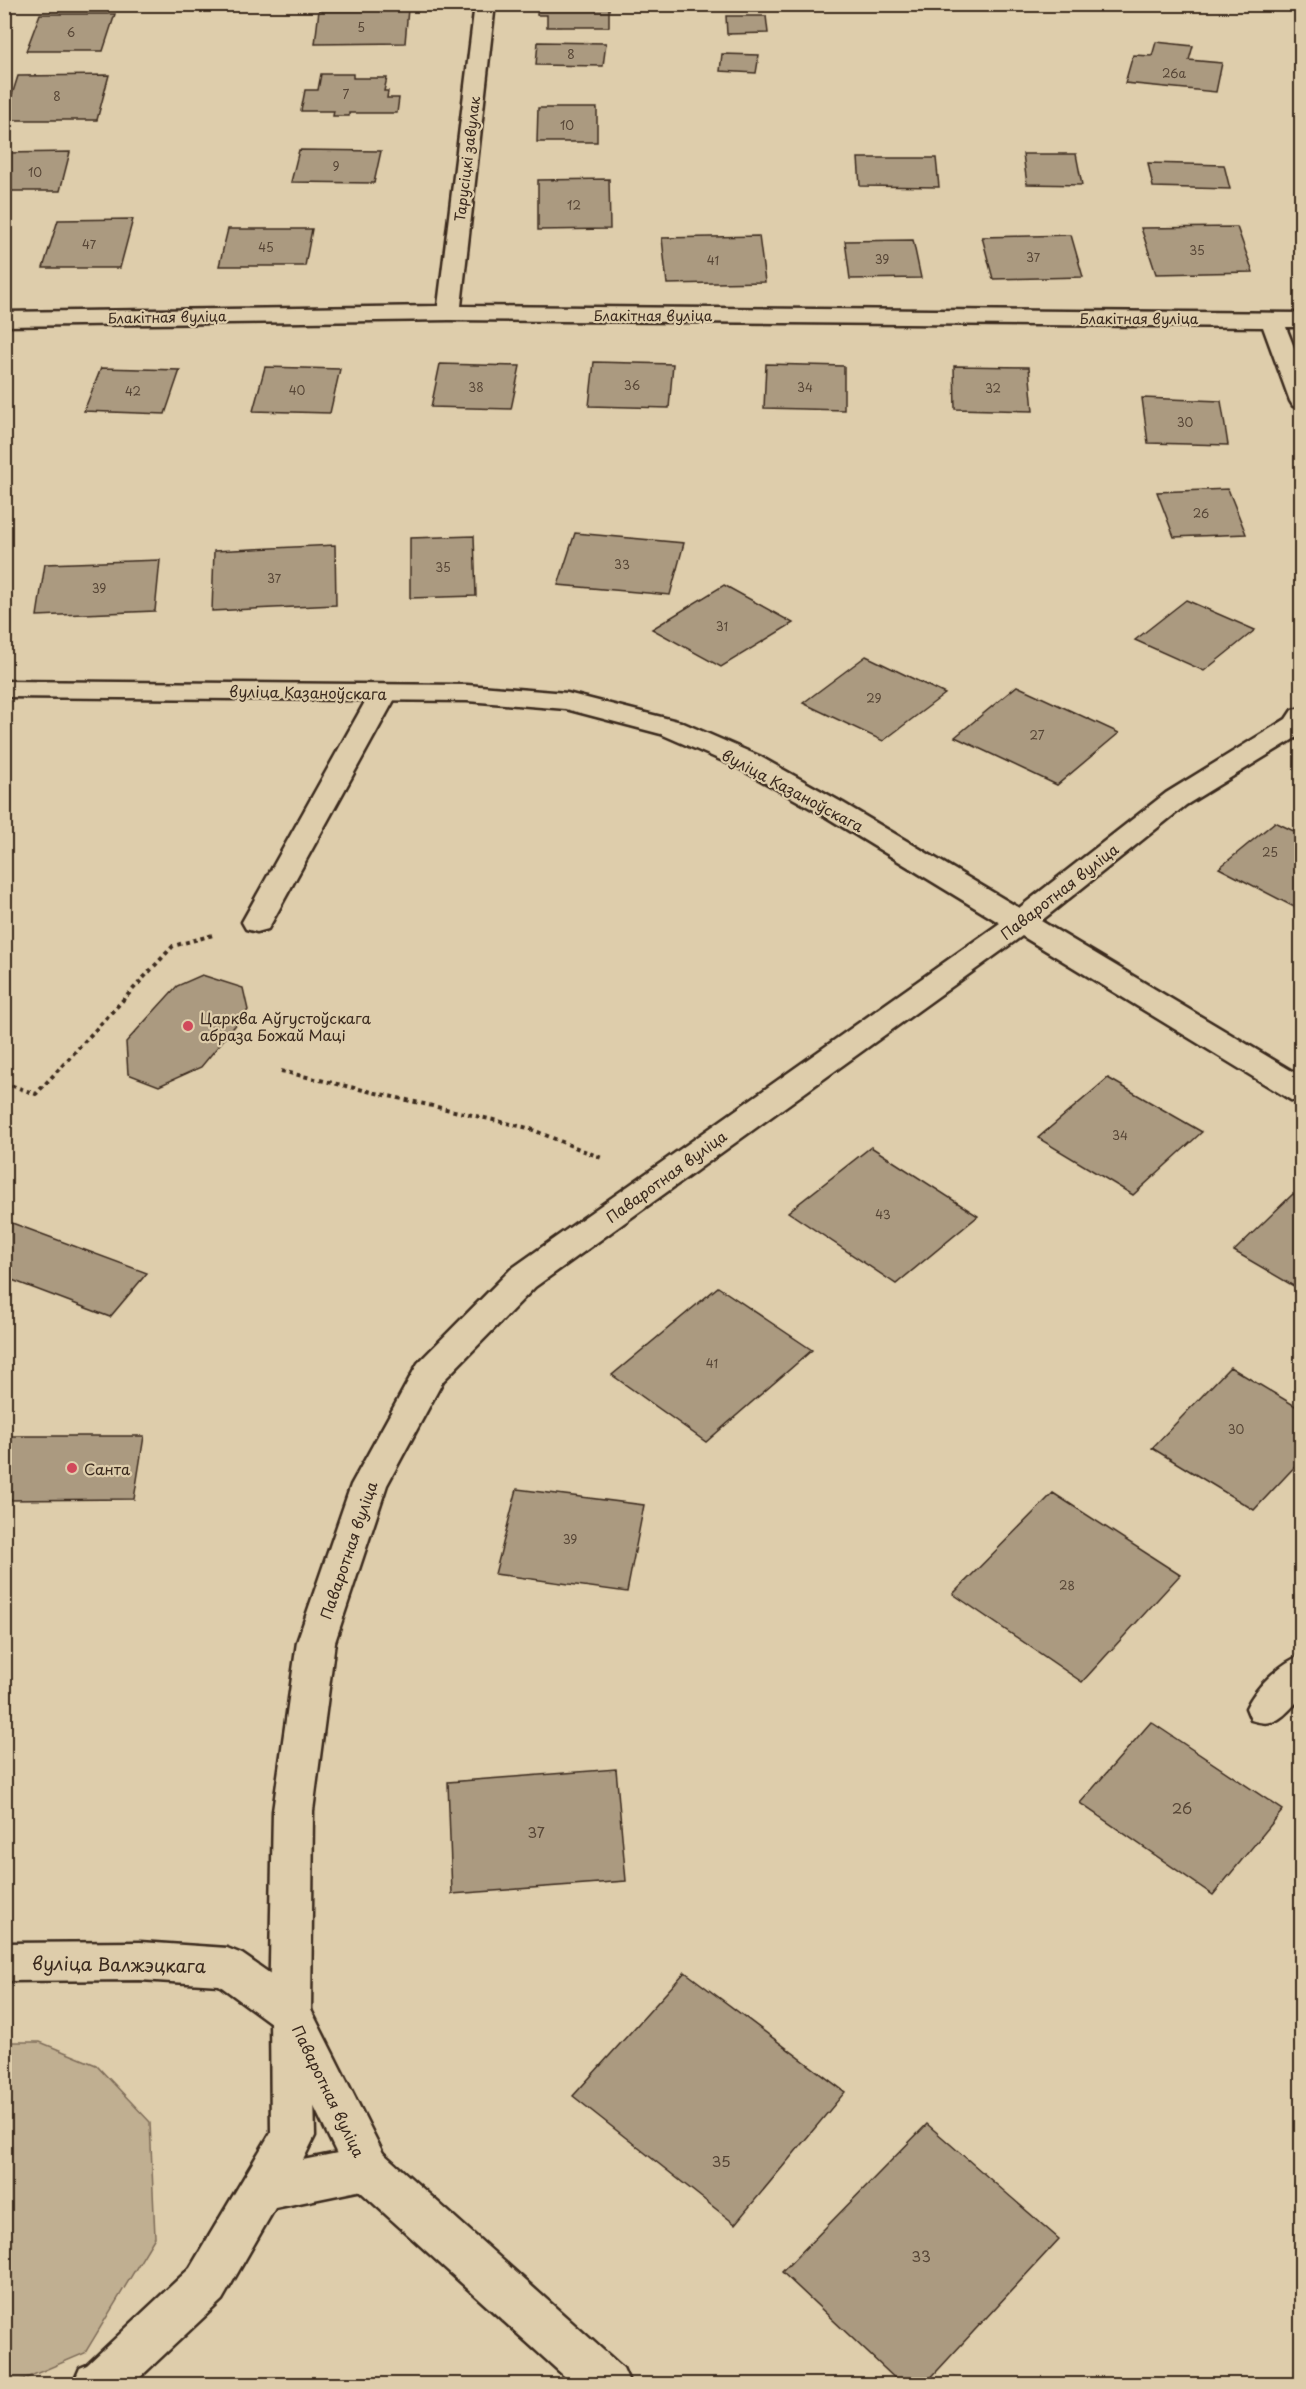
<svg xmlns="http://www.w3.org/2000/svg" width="1306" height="2389" viewBox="0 0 1306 2389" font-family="'Playpen Sans',sans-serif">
  <rect width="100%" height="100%" fill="#decdab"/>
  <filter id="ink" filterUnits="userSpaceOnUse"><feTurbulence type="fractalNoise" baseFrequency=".0167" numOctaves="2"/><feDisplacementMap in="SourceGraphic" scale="12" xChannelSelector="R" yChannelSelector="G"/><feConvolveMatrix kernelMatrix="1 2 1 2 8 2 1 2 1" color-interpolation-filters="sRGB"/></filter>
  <g filter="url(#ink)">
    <path fill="#c0af91" stroke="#7e6c58" stroke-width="1.5" d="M5,2042H40L96,2065L150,2122L155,2237L85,2353L12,2384H4Z"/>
    <path fill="#ab9a80" stroke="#3b2a1e" stroke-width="1.5" d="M538,4H609V27H547V15H537Z
      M408,9L405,43L315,44L319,10Z
      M40,14H115L103,51H26Z
      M726,16H766L768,33L727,34Z
      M538,42L606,43L603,66L536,65Z
      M1156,42L1193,46L1189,60L1222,63L1216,92L1125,83L1133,55L1152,56Z
      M722,54L759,55L756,73L720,71Z
      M321,74H353V78H387L384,91H388L387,98H399L397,113H349V116H333L334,111H301L305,90H318Z
      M109,75L97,120H4L18,76Z
      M538,108H597V142H537Z
      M299,150L381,151L374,183L291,182Z
      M70,152L60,191H4V153Z
      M1023,154H1076L1082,185L1027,184Z
      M858,158H936L939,187L860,186Z
      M1148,163L1224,165L1230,189L1153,187Z
      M609,179L610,229L538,230V180Z
      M133,219L120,268H43L58,220Z
      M1237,227L1253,272L1156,274L1141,228Z
      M228,229H312L305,266H219Z
      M1071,235L1083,277L993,279L982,237Z
      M759,236L765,282L667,284L662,238Z
      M913,240L921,278L850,279L845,241Z
      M594,362L673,364L669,408L589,406Z
      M440,364L520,366L511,409L431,407Z
      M766,364L844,366V410L764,408Z
      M954,366L1029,367L1033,411L955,409Z
      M265,367L340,369L330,413L253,411Z
      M101,368L180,370L165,414L84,411Z
      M1142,398L1221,401L1228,445L1148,443Z
      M1228,489L1246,534L1174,537L1157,492Z
      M575,533L684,543L670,595L558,585Z
      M474,536L476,596L410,598V538Z
      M335,545L336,605L212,611L214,551Z
      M160,560L155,611L37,616L45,564Z
      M724,585L793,623L721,667L652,629Z
      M1186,600L1255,630L1204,671L1135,640Z
      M866,656L945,694L883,741L803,703Z
      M1017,686L1119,733L1057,785L955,737Z
      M1275,822L1302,835V911L1219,868Z
      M202,975L243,988L248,1010L201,1067L159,1086L128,1074L126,1042L177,986Z
      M1108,1078L1202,1132L1133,1195L1038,1138Z
      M871,1147L978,1216L896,1284L788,1212Z
      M1293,1194L1302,1199V1291L1234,1251Z
      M4,1220L147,1273L110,1317L4,1277Z
      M718,1287L812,1350L706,1442L612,1375Z
      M1230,1367L1302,1410V1459L1254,1510L1152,1448Z
      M4,1436H144L134,1499L4,1500Z
      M517,1489L644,1505L627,1592L495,1574Z
      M1053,1493L1180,1575L1082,1682L953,1594Z
      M1151,1722L1283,1810L1213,1895L1080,1803Z
      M616,1769L626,1881L452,1894L448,1782Z
      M685,1972L845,2092L735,2224L573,2096Z
      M927,2124L1059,2239L925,2384H901L782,2272Z"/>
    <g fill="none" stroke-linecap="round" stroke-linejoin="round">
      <defs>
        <path id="service" d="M384,685L394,687L398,693L272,922L268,929L257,932L246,929L242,922L370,693L374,687Z
          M1302,1655V1697C1284,1714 1278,1729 1251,1720L1246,1708C1256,1687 1280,1663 1302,1655Z
          M291,1996L306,2001L312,2015L315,2136L303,2160L367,2147L383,2153L389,2168L383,2183L367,2189L275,2208L222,2300L133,2384H73L80,2368L87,2365L190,2268L271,2132L270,2015L276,2001Z"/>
        <path id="minor" d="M475,4H495L461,306L1302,313V327H1286L1302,368V408L1293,406L1290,401L1263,327L449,320L4,326V312L438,306Z
          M4,681L467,685L567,693L681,722L759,756L843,803L1019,908L1166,793L1286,719L1292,710L1302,708V734L1186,805L1041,921L1302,1077V1103L1291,1100L1022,936L535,1287L443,1381L387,1485L335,1642L313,1811L311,2012L305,2026L290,2031L275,2026L269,2012L273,1811L297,1642L351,1485L418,1363L511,1269L1000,923L823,815L739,768L661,734L566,709L467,701L4,697Z"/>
        <path id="tertiary" d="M140,1942L227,1948L242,1954L305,1998L383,2153L623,2368L630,2384H573L351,2183L275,2026L219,1985L140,1980L4,1981V1943Z"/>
      </defs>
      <use href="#service" stroke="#3b2a1e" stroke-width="5"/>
      <use href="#minor" stroke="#3b2a1e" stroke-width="5"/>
      <use href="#tertiary" stroke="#3b2a1e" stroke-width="5"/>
      <path stroke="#3b2a1e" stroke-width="4" stroke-dasharray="4 4" stroke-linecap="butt" d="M281,1071L528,1128L604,1159
        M4,1083L36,1094L173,946L213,935"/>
      <use href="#service" fill="#decdab" fill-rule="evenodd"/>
      <use href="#minor" fill="#decdab" fill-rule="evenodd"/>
      <use href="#tertiary" fill="#decdab" fill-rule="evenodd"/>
    </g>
  </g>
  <g fill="#d1495b" stroke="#decdab" stroke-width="2">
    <circle cx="188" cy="1026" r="6"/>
    <circle cx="72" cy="1468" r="6"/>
  </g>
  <g text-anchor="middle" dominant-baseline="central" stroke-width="4.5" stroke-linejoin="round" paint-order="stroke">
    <g font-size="12" fill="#574636">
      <text x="361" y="27">5</text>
      <text x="71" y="32">6</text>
      <text x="571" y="54">8</text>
      <text x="1174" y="73">26а</text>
      <text x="346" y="94">7</text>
      <text x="57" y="96">8</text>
      <text x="567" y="125">10</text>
      <text x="336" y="166">9</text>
      <text x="35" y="172">10</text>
      <text x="574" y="205">12</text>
      <text x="89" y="244">47</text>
      <text x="266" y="247">45</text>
      <text x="1197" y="250">35</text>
      <text x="1033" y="257">37</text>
      <text x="882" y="259">39</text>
      <text x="713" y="260">41</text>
      <text x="632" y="385">36</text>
      <text x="476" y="387">38</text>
      <text x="805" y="387">34</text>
      <text x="993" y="388">32</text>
      <text x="297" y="390">40</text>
      <text x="133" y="391">42</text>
      <text x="1185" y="422">30</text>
      <text x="1201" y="513">26</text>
      <text x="622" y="564">33</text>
      <text x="443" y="567">35</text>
      <text x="274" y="578">37</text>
      <text x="99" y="588">39</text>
      <text x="722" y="626">31</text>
      <text x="874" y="698">29</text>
      <text x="1037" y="735">27</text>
      <text x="1270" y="852">25</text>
      <text x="1120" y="1135">34</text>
      <text x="883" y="1214">43</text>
      <text x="712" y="1363">41</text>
      <text x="1236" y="1429">30</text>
      <text x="570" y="1539">39</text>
      <text x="1067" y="1585">28</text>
    </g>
    <g font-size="14" fill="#3b2a1e" stroke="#decdab">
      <text transform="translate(467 159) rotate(-83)">Тарусіцкі завулак</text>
      <text x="653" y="315">Блакітная вуліца</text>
      <text transform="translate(167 317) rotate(-1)">Блакітная вуліца</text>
      <text x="1139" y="318">Блакітная вуліца</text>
    </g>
    <g font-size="15" fill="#3b2a1e" stroke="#decdab">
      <text transform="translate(308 692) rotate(1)">вуліца Казаноўскага</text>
      <text transform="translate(793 790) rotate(28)">вуліца Казаноўскага</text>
      <text transform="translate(1059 891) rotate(-38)">Паваротная вуліца</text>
      <text transform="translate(666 1176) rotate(-36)">Паваротная вуліца</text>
      <text transform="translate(348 1550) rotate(-71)">Паваротная вуліца</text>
      <text transform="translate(329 2091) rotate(64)">Паваротная вуліца</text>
    </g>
    <g font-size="15" fill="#3b2a1e" stroke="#decdab" text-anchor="start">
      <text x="200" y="1017">Царква Аўгустоўскага<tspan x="200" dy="17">абраза Божай Маці</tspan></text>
      <text x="84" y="1468">Санта</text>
    </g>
    <g font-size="15" fill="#574636">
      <text x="1182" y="1807">26</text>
      <text x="536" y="1831">37</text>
      <text x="721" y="2160">35</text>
      <text x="921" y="2255">33</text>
    </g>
    <g font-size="18" fill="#3b2a1e" stroke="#decdab">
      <text transform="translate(119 1964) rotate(1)">вуліца Валжэцкага</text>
    </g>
  </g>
  <rect width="1306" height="2389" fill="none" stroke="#decdab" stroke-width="24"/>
  <rect x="12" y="12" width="1282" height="2365" fill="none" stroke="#3b2a1e" stroke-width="2" filter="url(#ink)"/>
</svg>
